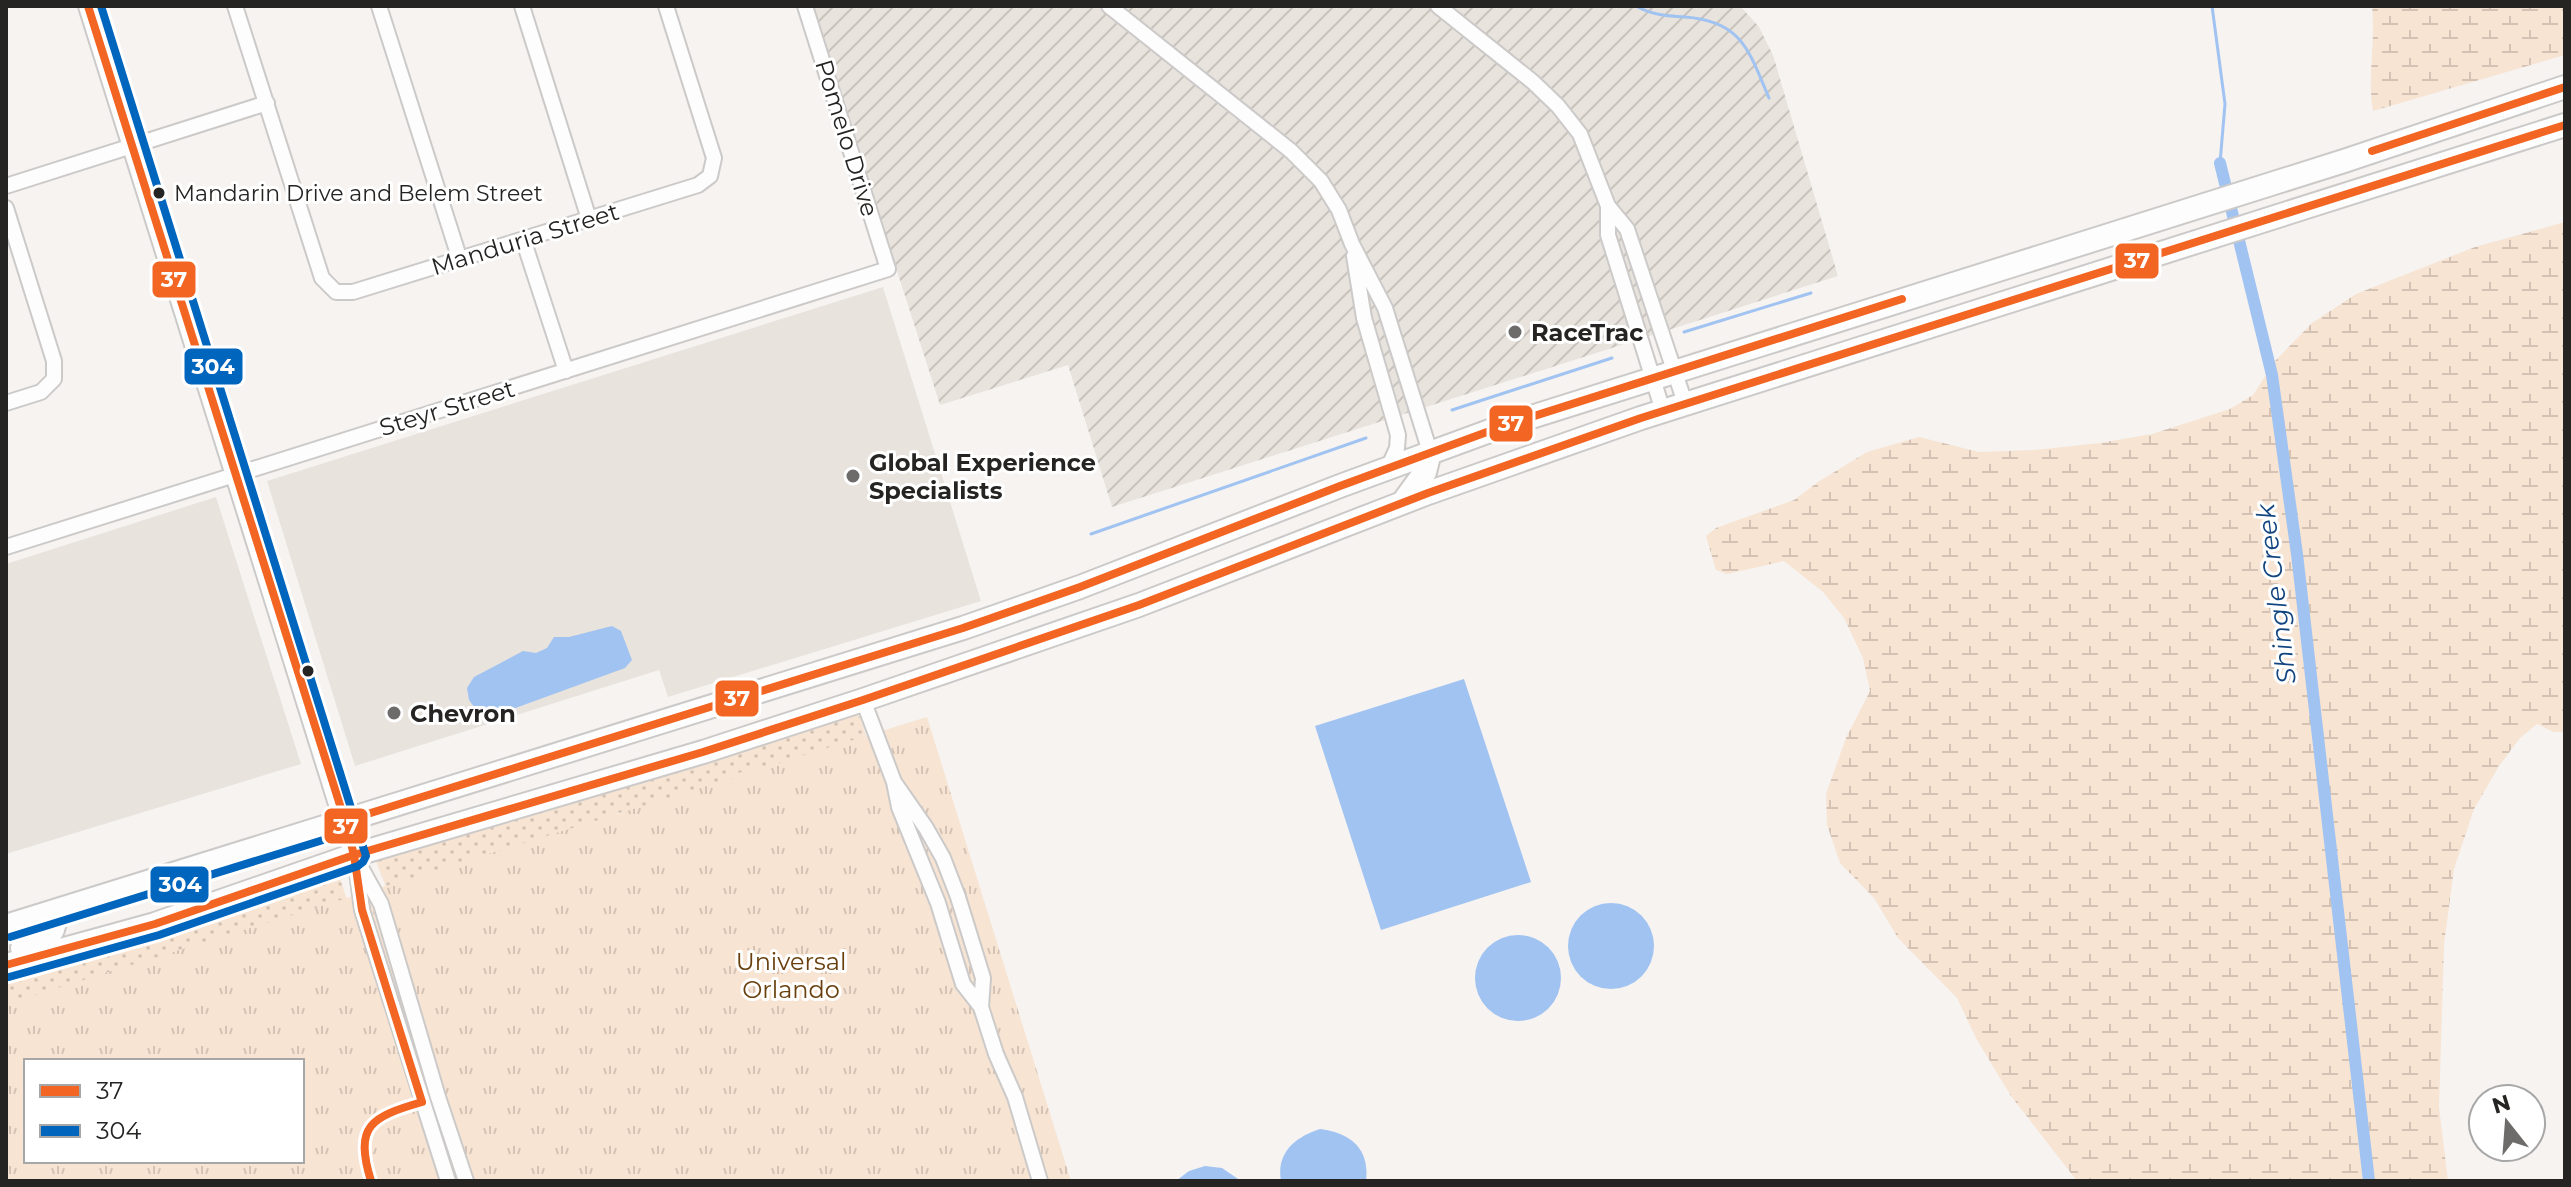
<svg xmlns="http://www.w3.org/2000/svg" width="2571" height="1187" viewBox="0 0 2571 1187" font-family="Montserrat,sans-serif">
  <defs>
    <pattern id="industrial-furrows" width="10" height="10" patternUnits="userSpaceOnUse" patternTransform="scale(2)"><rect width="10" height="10" fill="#e9e3dd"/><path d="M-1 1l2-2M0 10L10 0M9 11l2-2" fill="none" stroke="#c8c3bd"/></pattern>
    <pattern id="grass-dots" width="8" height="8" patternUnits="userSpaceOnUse" patternTransform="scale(2)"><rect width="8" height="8" fill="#f7e4d3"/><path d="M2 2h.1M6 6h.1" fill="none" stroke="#d4c3b5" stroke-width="1.8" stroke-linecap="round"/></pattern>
    <pattern id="wetland-marsh" width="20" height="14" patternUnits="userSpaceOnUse" patternTransform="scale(2)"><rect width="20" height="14" fill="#f7e4d3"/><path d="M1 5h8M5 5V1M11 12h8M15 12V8" fill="none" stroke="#d4c3b5"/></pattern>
    <pattern id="park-tufts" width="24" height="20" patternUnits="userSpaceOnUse" patternTransform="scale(2)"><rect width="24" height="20" fill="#f7e4d3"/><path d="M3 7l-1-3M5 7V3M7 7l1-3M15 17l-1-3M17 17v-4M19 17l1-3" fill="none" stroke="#d4c3b5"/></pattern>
  </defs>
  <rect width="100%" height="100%" fill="#f6f3f1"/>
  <path fill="#e9e3dd" d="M883,287L981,601L668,697L659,670L355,766L267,481Z
    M216,497L301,764L6,854V564Z"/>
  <path fill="url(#industrial-furrows)" d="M812,6H1737L1743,9L1759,27L1773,55L1838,276L1112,507L1068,365L940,405Z"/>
  <path fill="url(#grass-dots)" d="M843,714H855L860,717L884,793L745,781L741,772L735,781L625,816L622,812L615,814L613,820L389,895L376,861Z
    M340,878L404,1079L6,1014V978L324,879L325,883Z"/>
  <path fill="url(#wetland-marsh)" d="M2372,6H2565V55L2373,111C2367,76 2376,41 2372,6Z
    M2565,222V732H2554L2537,724L2520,738L2499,766L2474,809L2454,869L2444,944L2439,1107L2448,1181H2077L2011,1096L1977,1040L1957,998L1898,938L1874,898L1840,863L1827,825L1826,794L1846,738L1870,691L1863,658L1844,618L1823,592L1784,561L1727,574L1716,570L1706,536L1716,528L1794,500L1818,482L1867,452L1919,437L1979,452L2035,450L2100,443L2152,434L2230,409L2253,395L2275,361L2312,323L2356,294L2475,247Z"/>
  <path fill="url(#park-tufts)" fill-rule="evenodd" d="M927,717L1071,1181H6V1004L733,778L732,775L742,772L743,774ZM26,1061H302V1161H26Z"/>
  <path fill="#a1c3f1" d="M612,626L621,631L632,660L625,668L510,710L486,715L477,711L469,700L467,688L474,677L523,651L536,653L547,648L554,637H569Z
    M1464,679L1531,882L1381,930L1315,726Z
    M1568 946a43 43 0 1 1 86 0a43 43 0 1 1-86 0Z
    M1475 978a43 43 0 1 1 86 0a43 43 0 1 1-86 0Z
    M1320,1129C1350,1133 1370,1148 1366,1181H1281C1276,1153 1295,1137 1320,1129Z
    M1205,1166L1222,1168L1241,1181H1176L1189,1171Z"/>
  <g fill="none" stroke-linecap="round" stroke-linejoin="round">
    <path stroke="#a1c3f1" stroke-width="3" d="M1636,6C1651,15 1668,16 1685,17C1742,21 1749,51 1769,98
      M2212,6L2225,104L2220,163
      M1684,332L1811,293
      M1452,410L1612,358
      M1091,534L1366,438"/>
    <path stroke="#a1c3f1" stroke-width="12" d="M2220,163L2272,375L2297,554L2369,1181"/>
    <defs>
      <path id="street" d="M235,6L322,278L336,292H353L698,185L710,176L714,158L666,6
        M379,6L460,260
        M522,6L589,219
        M1109,6L1291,151L1321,181L1339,210L1352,244L1385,308L1430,452
        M1438,6L1533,82L1558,106L1580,134L1608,206L1627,229L1685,403
        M6,186L267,103
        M1608,206V235L1663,411
        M6,208L54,361V379L41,392L6,403
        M523,239L566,371
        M1354,256L1364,318L1398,435L1397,448L1388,468
        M6,547L888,269L805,6
        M863,700L894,782L899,807L938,903L963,984L981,1007
        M894,782L926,828L943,858L958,897L983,978L981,1007L996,1054L1015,1097L1040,1181
        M354,855L381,904L438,1097L466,1181
        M356,863L362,910L448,1181"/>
      <path id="secondary" d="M88,6L354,855"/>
      <path id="primary" d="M1403,502L1425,472L1430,452
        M6,926L963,628L1080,587L1340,486L1506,425L2344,161L2565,87
        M22,948C43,942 59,936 54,911
        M6,965L155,924L354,855L703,752L863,700L1139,605L1428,493L1641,418L2565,125"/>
    </defs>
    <use href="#street" stroke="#cccac9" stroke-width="18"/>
    <use href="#secondary" stroke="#cccac9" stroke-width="22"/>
    <use href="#primary" stroke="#cccac9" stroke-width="26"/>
    <use href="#street" stroke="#fefdfd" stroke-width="14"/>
    <use href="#secondary" stroke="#fefdfd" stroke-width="18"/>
    <use href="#primary" stroke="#fefdfd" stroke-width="22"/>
    <defs>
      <path id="bus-1" d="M88,6L345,821L354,855L362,910L422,1102
        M2372,151L2565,87
        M345,821L963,628L1080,587L1340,486L1506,425L1902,299
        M6,965L155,924L354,855L703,752L863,700L1139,605L1428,493L1641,418L2565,125
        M371,1181C354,1125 371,1117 422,1102"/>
      <path id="bus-2" d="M10,937L349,832
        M9,977L159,935L358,866L363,862L366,856L101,6"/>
    </defs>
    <use href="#bus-1" stroke="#fff" stroke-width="14"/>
    <use href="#bus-2" stroke="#fff" stroke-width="14"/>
    <use href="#bus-1" stroke="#f26522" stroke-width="8"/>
    <use href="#bus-2" stroke="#0065bd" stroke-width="8"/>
  </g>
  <g fill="#252423" stroke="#fff" stroke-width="3">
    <circle cx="159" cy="193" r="7"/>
    <circle cx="308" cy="671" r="7"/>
  </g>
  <g fill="#6e6c6b" stroke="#fff" stroke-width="3">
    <circle cx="1515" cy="332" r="8"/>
    <circle cx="853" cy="476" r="8"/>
    <circle cx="394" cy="713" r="8"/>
  </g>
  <g text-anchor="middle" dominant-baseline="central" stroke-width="6" stroke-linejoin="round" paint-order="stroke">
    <g font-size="22" fill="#252423" stroke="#fff" text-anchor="start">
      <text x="174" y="193">Mandarin Drive and Belem Street</text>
    </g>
    <g font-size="24" fill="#252423" stroke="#fff">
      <text transform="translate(847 138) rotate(73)">Pomelo Drive</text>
      <text transform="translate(525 239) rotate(-17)">Manduria Street</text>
      <text transform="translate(447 408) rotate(-17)">Steyr Street</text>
    </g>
    <g font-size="24" font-weight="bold" fill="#252423" stroke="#fff" text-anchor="start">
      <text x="1531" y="332">RaceTrac</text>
      <text x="869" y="462">Global Experience<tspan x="869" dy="28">Specialists</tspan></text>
      <text x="410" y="713">Chevron</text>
    </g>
    <g font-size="24" fill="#69400d" stroke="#fff">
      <text x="791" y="961">Universal<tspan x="791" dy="28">Orlando</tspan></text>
    </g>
    <g font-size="26" font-style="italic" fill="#12457f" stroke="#fff">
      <text transform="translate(2276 594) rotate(-97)">Shingle Creek</text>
    </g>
  </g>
  <g stroke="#fff" stroke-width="3">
    <rect x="2114" y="242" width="46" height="38" rx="8" fill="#f26522"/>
    <rect x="151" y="260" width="46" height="39" rx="8" fill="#f26522"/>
    <rect x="183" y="347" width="61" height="39" rx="8" fill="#0065bd"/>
    <rect x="1488" y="404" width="46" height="39" rx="8" fill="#f26522"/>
    <rect x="714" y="679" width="46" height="39" rx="8" fill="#f26522"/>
    <rect x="323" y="807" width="46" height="38" rx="8" fill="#f26522"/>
    <rect x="149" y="865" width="61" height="39" rx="8" fill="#0065bd"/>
  </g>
  <g font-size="22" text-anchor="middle" font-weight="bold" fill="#fff">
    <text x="2137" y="268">37</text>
    <text x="174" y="287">37</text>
    <text x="213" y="374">304</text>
    <text x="1511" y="431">37</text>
    <text x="737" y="706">37</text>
    <text x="346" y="834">37</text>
    <text x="180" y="892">304</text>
  </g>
  <rect width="2571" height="1187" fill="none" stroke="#252423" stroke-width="16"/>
  <rect x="24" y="1059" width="280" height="104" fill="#ffffff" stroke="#a8a7a7" stroke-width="2"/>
  <rect x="40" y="1085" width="40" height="12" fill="#f26522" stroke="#a8a7a7" stroke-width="2"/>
  <text x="96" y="1099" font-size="24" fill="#252423">37</text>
  <rect x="40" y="1125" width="40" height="12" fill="#0065bd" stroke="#a8a7a7" stroke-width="2"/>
  <text x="96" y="1139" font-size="24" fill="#252423">304</text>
  <g transform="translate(2507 1123) rotate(343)"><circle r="38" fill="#ffffff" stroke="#a8a7a7" stroke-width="2"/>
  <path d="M0-6L14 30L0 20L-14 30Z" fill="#6e6c6b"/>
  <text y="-12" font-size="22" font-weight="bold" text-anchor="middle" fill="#252423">N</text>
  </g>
</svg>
